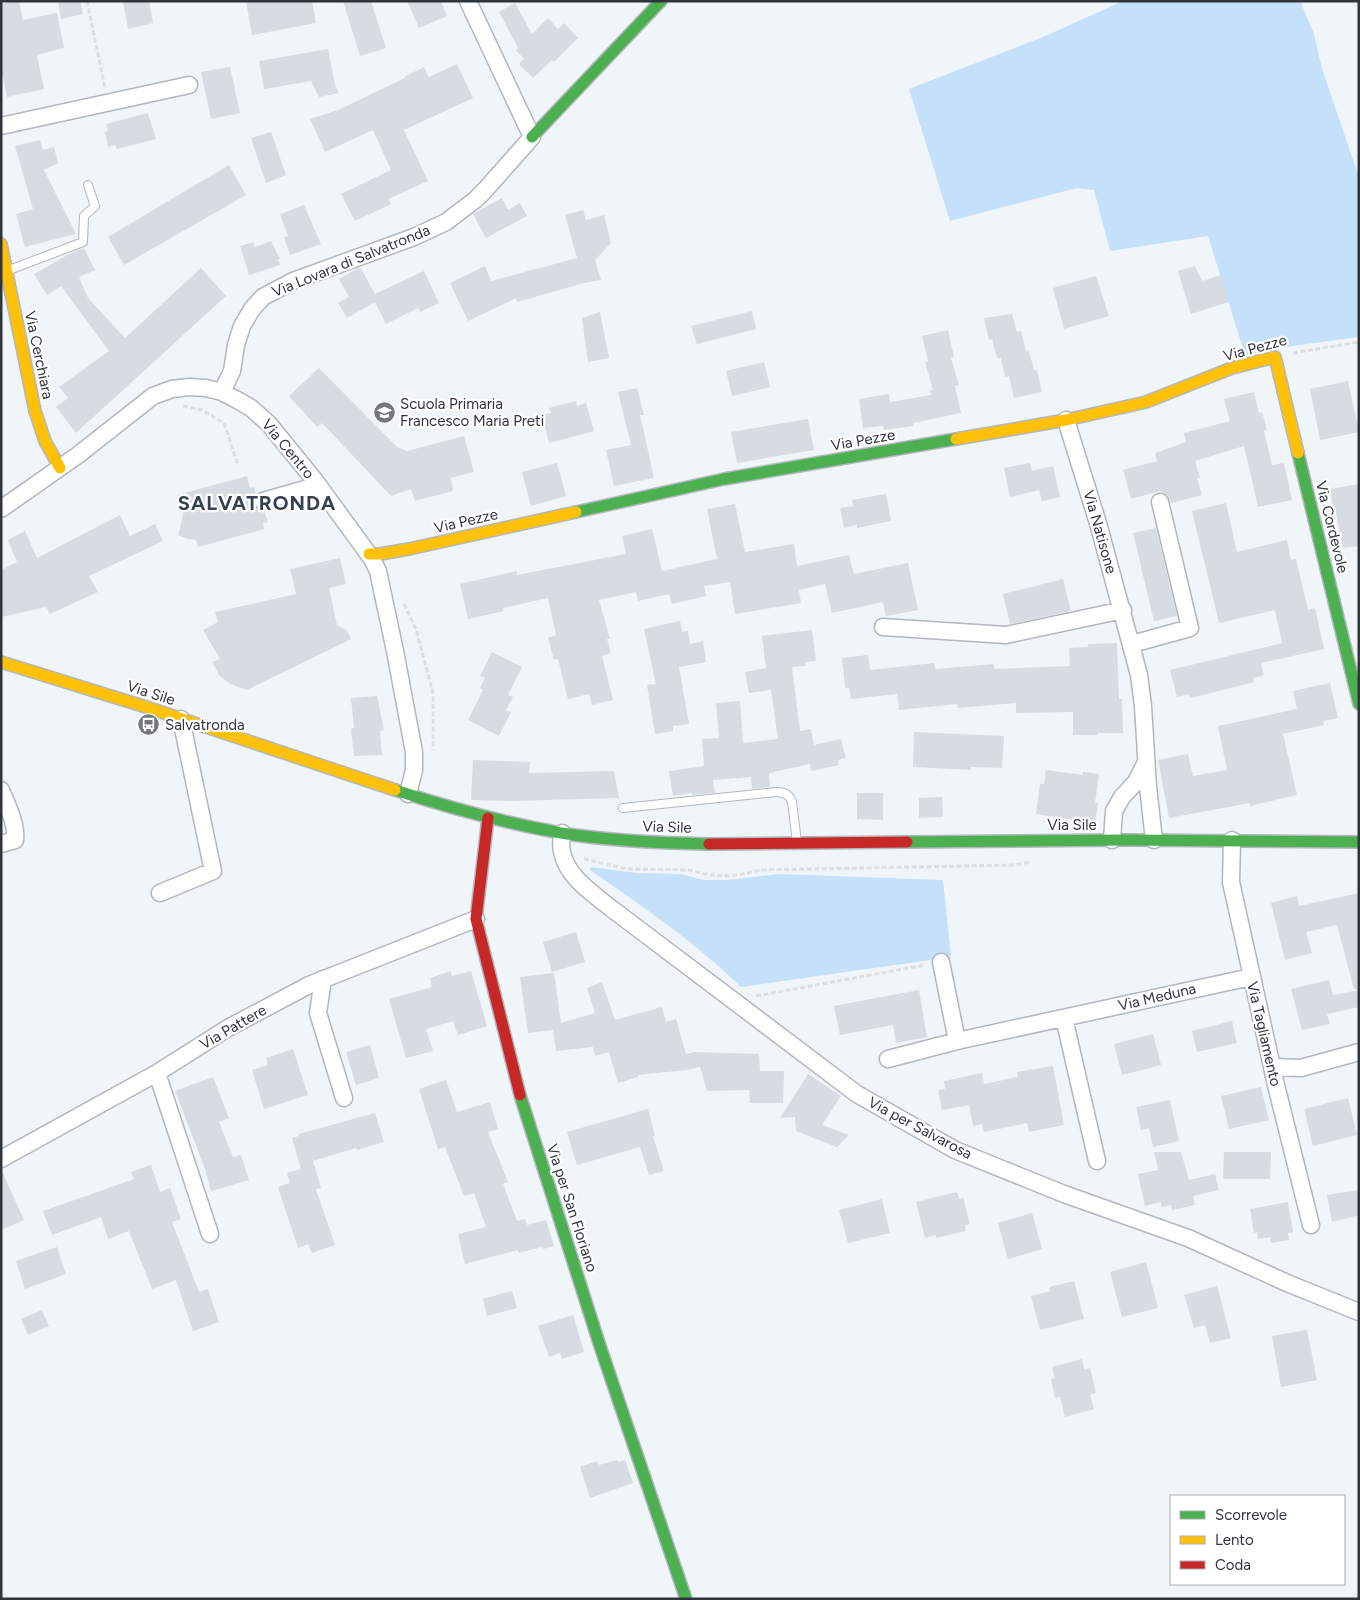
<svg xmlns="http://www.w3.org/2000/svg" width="1360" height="1600" viewBox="0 0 1360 1600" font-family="Figtree,sans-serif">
  <rect width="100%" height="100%" fill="#f0f5fa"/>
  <path fill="#c5e0fa" d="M1123,1H1300L1314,34L1322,69L1359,177V337L1299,345L1245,355L1208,236L1110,251L1094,190L1077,188L950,221L909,89L1043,37Z
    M590,867L637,873L681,874L704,880H727L779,874L943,880L951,957L741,987C695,942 642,906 590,870Z"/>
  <path fill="#d6dce1" d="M14,1H19L23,20L57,13L64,48L37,55L44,89L7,97L1,68V4Z
    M58,1H80L83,14L61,19Z
    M123,1H149L153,23L128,29Z
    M246,1H312L316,23L252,35Z
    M343,1H371L386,48L360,56Z
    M407,1H441L447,16L419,28Z
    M515,3L532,34L548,18L558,29L564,23L578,38L554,62L552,60L533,78L519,64L524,59L516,50L518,48L499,12Z
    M328,49L335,85L339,93L319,97L311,81L264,89L259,61Z
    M457,64L473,98L404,130L428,181L388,199L391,204L355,221L341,194L391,170L373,130L325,152L310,119L338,110L405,78L404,77L424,67L429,77Z
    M230,67L240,113L211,119L201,72Z
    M148,113L156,139L117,149L115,145L108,147L105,132L108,131L106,124Z
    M271,132L286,175L266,183L251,138Z
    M40,140L43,150L54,147L58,163L44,170L76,234L25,247L16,214L33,209L15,146Z
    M229,165L246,195L124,265L108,237Z
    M502,198L508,210L520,203L527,216L486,238L473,214Z
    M304,205L321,244L290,255L284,237L288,236L280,214Z
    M583,210L586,220L604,215L611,243L595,260L601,280L584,283L517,302L516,298L468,321L450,283L485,266L491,281L577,258L565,215Z
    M271,241L280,259H278L280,265L249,275L240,246L253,242L255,247Z
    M84,248L95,270L79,277L88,298L125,338L201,268L226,296L76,433L56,407L68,398L59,387L109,351L61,286L47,295L34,274L71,253Z
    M1195,266L1202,281L1221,275L1229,302L1191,314L1178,271Z
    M360,267L375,294L424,271L439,303L420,312L418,308L386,324L375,302L347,318L338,303L349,297L339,279Z
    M1096,276L1109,316L1064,329L1053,288Z
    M752,311L756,329L697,344L691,326Z
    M600,312L609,358L588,362L582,318Z
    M1012,314L1017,332L1021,331L1026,352L1029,351L1034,370H1037L1042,392L1014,398L1009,376L1005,377L1001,358H997L992,339L989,340L984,318Z
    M948,330L954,357L951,358L959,385L955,386L961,413L913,423V426L884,430L883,426L863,428L859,399L889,394L890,402L931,395L930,391L933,390L925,362L928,361L922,336Z
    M764,362L770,387L732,396L726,371Z
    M319,368L397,447L407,451L464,436L474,472L451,478L453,491L415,501L411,489L391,496L322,423L317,427L289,396Z
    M1348,381L1359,432L1320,440L1310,389Z
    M637,388L644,415H640L654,478L614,486L606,450L631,445L618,392Z
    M1254,392L1259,413L1262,412L1267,430L1264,431L1272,465L1284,463L1292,500L1258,507L1244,446L1195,461L1200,478H1197L1202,495L1171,503L1168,496L1160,491L1131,499L1123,470L1157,461L1155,453L1186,442L1184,433L1230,421L1224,399Z
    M576,401L577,406L586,403L594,431L549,443L542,415L551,413L549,408Z
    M808,419L814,450L737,463L731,432Z
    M557,463L566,496L531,506L522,472Z
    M1030,463L1032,471L1053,466L1060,497L1042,501L1039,490L1010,497L1004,468Z
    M247,476L250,488L254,487L256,494L253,498L254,504L256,508L264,511L268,522L263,523L264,529L198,547L196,540L188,539L178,535L183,515L177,495Z
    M1359,484V546L1343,548L1335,508H1333L1330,489Z
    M886,494L891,521L857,528V525L844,528L840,508L853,506L852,500Z
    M1226,503L1237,552L1287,540L1291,560L1296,559L1308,610L1315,608L1324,649L1261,663L1264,675L1253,678L1254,682L1191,698L1188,694L1177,697L1170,670L1282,643L1275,610L1219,623L1192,511Z
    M735,504L745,552L794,544L797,566L849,555L854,574L908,563L918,610L886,616L883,602L832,613L825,584L799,590L801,603L735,614L730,582L704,586L706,596L672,604L669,594L638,601L636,592L599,600L610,639H607L611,653L602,656L613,700L592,705L589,694L568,699L558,659L554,660L548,638L556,635L548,598L503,608L504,611L468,619L460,584L517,571V575L626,554L622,536L652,529L662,571L717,559L707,509Z
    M120,515L130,536L155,524L163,541L89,576L98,592L50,614L46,607L1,617V570L17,562L8,540L25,531L37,558Z
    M1156,528L1177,616L1154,621L1133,533Z
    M340,558L346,584L329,588L337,625L347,630L351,639L247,690L230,684L219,675L212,662L220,659L203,630L218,622L215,612L296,594L290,569Z
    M1063,579L1071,611L1010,624L1003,594Z
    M680,621L682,632L688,631L690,644L703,641L706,662L679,667L689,724L673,726V731L655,734L647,685L656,684L644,629Z
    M812,630L816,661L805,662V666L792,667L800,731L811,729L814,745L841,739L846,758L838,760L839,765L811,771L810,764L769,773L770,787L752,789L751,777L713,780L715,793L692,795V793L673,796L669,771L704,766L702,739L719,738L716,703L740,701L743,743L778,739L771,690L749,693L745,672L766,668L762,636Z
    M1117,643L1119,699H1122L1123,733H1098V735H1073V712L1016,713V703L958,708L957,704L899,710L897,694L851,699L849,688H845L842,658L868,655L870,670L934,663L935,669L994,664V669L1070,666L1069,648L1088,647V644Z
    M492,652L522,667L508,695L513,697L506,710L511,712L499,736L468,720L483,690L480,688L485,678L480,676Z
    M1330,683L1338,718L1323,721L1324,725L1283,734L1297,795L1250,806V803L1169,818L1158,760L1188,754L1193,776L1227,770L1218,726L1297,709L1293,691Z
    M377,696L384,730L380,731L382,755L354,756L351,729L354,728L351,698Z
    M914,732L1004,736L1002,768L971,767V770L913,767Z
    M473,760L530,762L529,773L614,771L619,798L511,801L473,800L471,799Z
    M1046,770L1083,775V772L1099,774L1095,803H1098L1095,823L1036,814L1040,784H1044Z
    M857,793H883V820L857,819Z
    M942,797L943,817L919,818V798Z
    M1359,893V989H1354L1337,925L1306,932L1312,953L1285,960L1271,903L1297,896L1299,906Z
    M576,932L585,962L552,972L543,942Z
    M451,971L452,976L471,971L487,1026L458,1035L453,1021L426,1029L433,1051L406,1058L389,999L432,987L430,978Z
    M554,973L561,1023L595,1013L587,988L602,982L615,1020L662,1007L666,1022L676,1019L686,1054L694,1052L759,1054L760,1071H784L783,1103H750L749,1090L707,1091L700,1067L687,1070L638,1075V1077L618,1083L609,1052L595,1056L593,1047L556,1051L553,1030L528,1033L520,977Z
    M1329,980L1333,995L1359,990V1007L1327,1014L1330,1024L1302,1030L1291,989Z
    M919,990L927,1037L896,1043L893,1025L840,1035L834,1006Z
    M1232,1021L1237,1043L1197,1052L1192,1031Z
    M1153,1034L1161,1065L1122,1075L1114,1044Z
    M370,1045L379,1078L356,1085L346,1052Z
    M293,1049L308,1095L264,1109L252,1070L268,1065L266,1058Z
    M1053,1066L1064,1125L1029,1132L1027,1123L984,1132L982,1124L973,1126L969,1105L942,1110L938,1090L945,1089L944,1081L982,1073L984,1084L1018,1077L1017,1072Z
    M808,1074L841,1096L822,1125L849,1135L837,1147L796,1131L795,1117L780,1118Z
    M213,1077L229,1118L219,1122L233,1157L241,1155L249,1180L211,1191L204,1166L175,1091Z
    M446,1080L457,1112L490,1102L498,1129L488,1132L508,1182L503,1184L517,1221L525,1219L527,1225L546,1220L554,1246L543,1249L542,1247L519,1253L518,1250L465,1264L458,1234L486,1227L474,1193L464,1196L445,1147L438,1149L419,1089Z
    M1261,1087L1269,1120L1229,1129L1221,1096Z
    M1348,1098L1357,1135L1313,1146L1304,1109Z
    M1170,1100L1179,1141L1153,1147L1149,1128L1141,1130L1136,1107Z
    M648,1109L655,1136H653L664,1171L649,1175L640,1147L577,1165L567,1132Z
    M375,1113L384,1142L357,1150L356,1148L313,1161L321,1188L316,1189L335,1245L312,1253L308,1244L298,1248L278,1187L290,1183L287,1173L301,1169L292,1138L299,1136V1134Z
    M1154,1152H1181L1189,1180L1215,1174L1219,1190L1193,1196L1195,1205L1172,1210L1171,1205L1161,1207V1202L1145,1206L1138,1174L1158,1170Z
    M1224,1152H1271L1270,1179H1223Z
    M151,1165L160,1192L170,1188L181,1219L172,1222L199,1292L208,1289L219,1322L193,1331L176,1280L152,1289L129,1231L108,1239L101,1217L52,1235L43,1211L134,1179L131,1172Z
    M1,1169L24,1220L1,1230Z
    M1359,1190V1215L1332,1222L1327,1195Z
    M957,1192L959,1199L963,1198L970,1224L965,1225L966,1231L936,1238V1235L925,1238L916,1202Z
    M882,1199L890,1233L848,1243L839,1210Z
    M1288,1202L1293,1232L1288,1233L1289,1240L1271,1243L1270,1237L1258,1239L1257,1232L1254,1233L1250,1209Z
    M1032,1213L1042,1249L1008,1259L998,1223Z
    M57,1247L66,1274L25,1289L16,1261Z
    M1146,1262L1158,1308L1122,1317L1110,1272Z
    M1074,1281L1084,1319L1040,1330L1031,1296L1050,1291L1049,1287Z
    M1217,1286L1231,1338L1210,1343L1205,1325L1194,1328L1184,1295Z
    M512,1291L517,1308L487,1316L483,1299Z
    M42,1310L49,1326L28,1335L21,1319Z
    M573,1315L584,1352L562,1359L560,1353L549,1357L538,1326Z
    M1307,1330L1317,1380L1281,1387L1272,1336Z
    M1082,1359L1085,1370L1090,1368L1096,1393L1090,1395L1094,1409L1065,1417L1060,1397L1055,1398L1051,1379L1055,1378L1052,1367Z
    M617,1460L618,1462L625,1460L633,1483L590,1498L580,1467L597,1461L599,1465Z"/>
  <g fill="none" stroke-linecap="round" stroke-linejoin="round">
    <defs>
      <path id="lane" d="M9,270L83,242L84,216L95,206L88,185
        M623,808L776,792C784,792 790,795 792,802L797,842"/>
      <path id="street" d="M1,126L189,85
        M222,392L232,371L236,345L242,326L252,309L263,297L293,281L414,237L446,222L475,200L486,189L532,137L468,1
        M1066,420L1098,523L1139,675L1143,706L1148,787L1154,840
        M263,501L309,488
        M1,509L78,455L153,396L172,389L189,387L206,388L222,392L239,401L251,408L269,424L316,482L372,559L378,571L395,651L414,752V770L408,794
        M883,627L1006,635L1123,610
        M1132,644L1190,628L1160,502
        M1,790C7,805 17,824 15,840L1,844
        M562,833C562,839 560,847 562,852C567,878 594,894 612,909L857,1094L955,1150L1064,1194L1188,1238L1287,1283L1359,1312
        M1112,840L1114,811L1122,797L1136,782L1146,762
        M1232,840L1231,882L1276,1085L1311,1225
        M160,893L213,871L181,719
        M941,962L957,1041
        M323,979L318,1013L344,1098
        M1064,1018L1097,1161
        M888,1059L957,1041L1251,977
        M1273,1067L1301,1068L1359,1052
        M157,1073L210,1234
        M1,1159L157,1073L228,1028L309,985L476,919"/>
      <path id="fast" d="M532,137L661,1
        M1298,453L1359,704
        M576,512L724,479L956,439
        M395,790C450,808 505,823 561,833C610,841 660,843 709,844
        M907,842L1128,840L1359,842
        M520,1095L600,1346L686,1599"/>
      <path id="slow" d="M1,244L35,411L45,441L60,468
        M956,439L1066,420L1146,402L1232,368L1275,357L1298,453
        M369,554H380L409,549L576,512
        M1,662L146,707L395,790"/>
      <path id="jam" d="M488,818L476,919L520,1095
        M709,844L907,842"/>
    </defs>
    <use href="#lane" stroke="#b2b7bc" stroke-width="10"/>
    <use href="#street" stroke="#b2b7bc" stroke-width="19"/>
    <use href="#fast" stroke="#b2b7bc" stroke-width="14"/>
    <use href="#slow" stroke="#b2b7bc" stroke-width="14"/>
    <use href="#jam" stroke="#b2b7bc" stroke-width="14"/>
    <path stroke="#dddfe1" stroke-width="3" stroke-dasharray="5 2.5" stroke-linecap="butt" d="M87,1L105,88
      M1293,353L1359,342
      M183,406L202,410L224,423L238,465
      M404,604L416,629L433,693V750
      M584,859L627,869L688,870L710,875L727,876L738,875L761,870L1015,865L1030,862
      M756,996L925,965"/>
    <use href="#lane" stroke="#fdfefe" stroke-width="8"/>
    <use href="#street" stroke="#fdfefe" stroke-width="16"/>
    <use href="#fast" stroke="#4caf50" stroke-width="11"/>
    <use href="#slow" stroke="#ffc107" stroke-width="11"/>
    <use href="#jam" stroke="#c62828" stroke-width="11"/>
  </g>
  <defs>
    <symbol id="school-disc" viewBox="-11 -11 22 22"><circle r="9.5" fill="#72787e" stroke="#fff"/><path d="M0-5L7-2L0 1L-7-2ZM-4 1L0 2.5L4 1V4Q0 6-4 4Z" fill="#fff"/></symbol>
    <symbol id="bus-disc" viewBox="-11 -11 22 22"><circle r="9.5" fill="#72787e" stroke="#fff"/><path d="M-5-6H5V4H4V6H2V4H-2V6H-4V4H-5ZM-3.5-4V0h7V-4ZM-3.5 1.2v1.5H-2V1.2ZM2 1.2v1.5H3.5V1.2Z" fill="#fff"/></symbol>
  </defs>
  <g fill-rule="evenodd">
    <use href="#school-disc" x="372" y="400" width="25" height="25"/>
    <use href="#bus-disc" x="136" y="712" width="25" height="25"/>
  </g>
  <g text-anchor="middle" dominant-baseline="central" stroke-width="4.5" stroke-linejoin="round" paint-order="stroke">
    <g font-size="15" fill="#2e353b" stroke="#fff">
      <text transform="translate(351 261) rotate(-22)">Via Lovara di Salvatronda</text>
      <text transform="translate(1255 348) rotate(-15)">Via Pezze</text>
      <text transform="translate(39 355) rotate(78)">Via Cerchiara</text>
      <text transform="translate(863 440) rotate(-10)">Via Pezze</text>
      <text transform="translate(288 449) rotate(50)">Via Centro</text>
      <text transform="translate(466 521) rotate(-13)">Via Pezze</text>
      <text transform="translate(1332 527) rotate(76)">Via Cordevole</text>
      <text transform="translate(1100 532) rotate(74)">Via Natisone</text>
      <text transform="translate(151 693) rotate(18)">Via Sile</text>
      <text x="1072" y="825">Via Sile</text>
      <text transform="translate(667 827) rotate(2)">Via Sile</text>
      <text transform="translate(1157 997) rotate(-13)">Via Meduna</text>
      <text transform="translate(233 1027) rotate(-30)">Via Pattere</text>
      <text transform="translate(1264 1034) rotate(77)">Via Tagliamento</text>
      <text transform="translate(920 1128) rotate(28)">Via per Salvarosa</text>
      <text transform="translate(572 1208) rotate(72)">Via per San Floriano</text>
    </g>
    <g font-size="15" fill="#2e353b" stroke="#fff" text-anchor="start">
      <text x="400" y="404">Scuola Primaria<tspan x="400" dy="17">Francesco Maria Preti</tspan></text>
      <text x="165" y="725">Salvatronda</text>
    </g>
    <g font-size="20" font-weight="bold" letter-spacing="1" fill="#34414e" stroke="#fff">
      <text x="257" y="503">SALVATRONDA</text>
    </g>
  </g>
  <rect width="1360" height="1600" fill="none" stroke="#2e353b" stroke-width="5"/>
  <rect x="1170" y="1495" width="175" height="90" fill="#ffffff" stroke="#abaeb1"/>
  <rect x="1180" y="1511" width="25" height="8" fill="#4caf50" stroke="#abaeb1"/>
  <text x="1215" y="1520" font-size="15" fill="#2e353b">Scorrevole</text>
  <rect x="1180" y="1536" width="25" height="8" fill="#ffc107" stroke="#abaeb1"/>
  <text x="1215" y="1545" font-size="15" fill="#2e353b">Lento</text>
  <rect x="1180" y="1561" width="25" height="8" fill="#c62828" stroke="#abaeb1"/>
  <text x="1215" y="1570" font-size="15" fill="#2e353b">Coda</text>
</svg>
